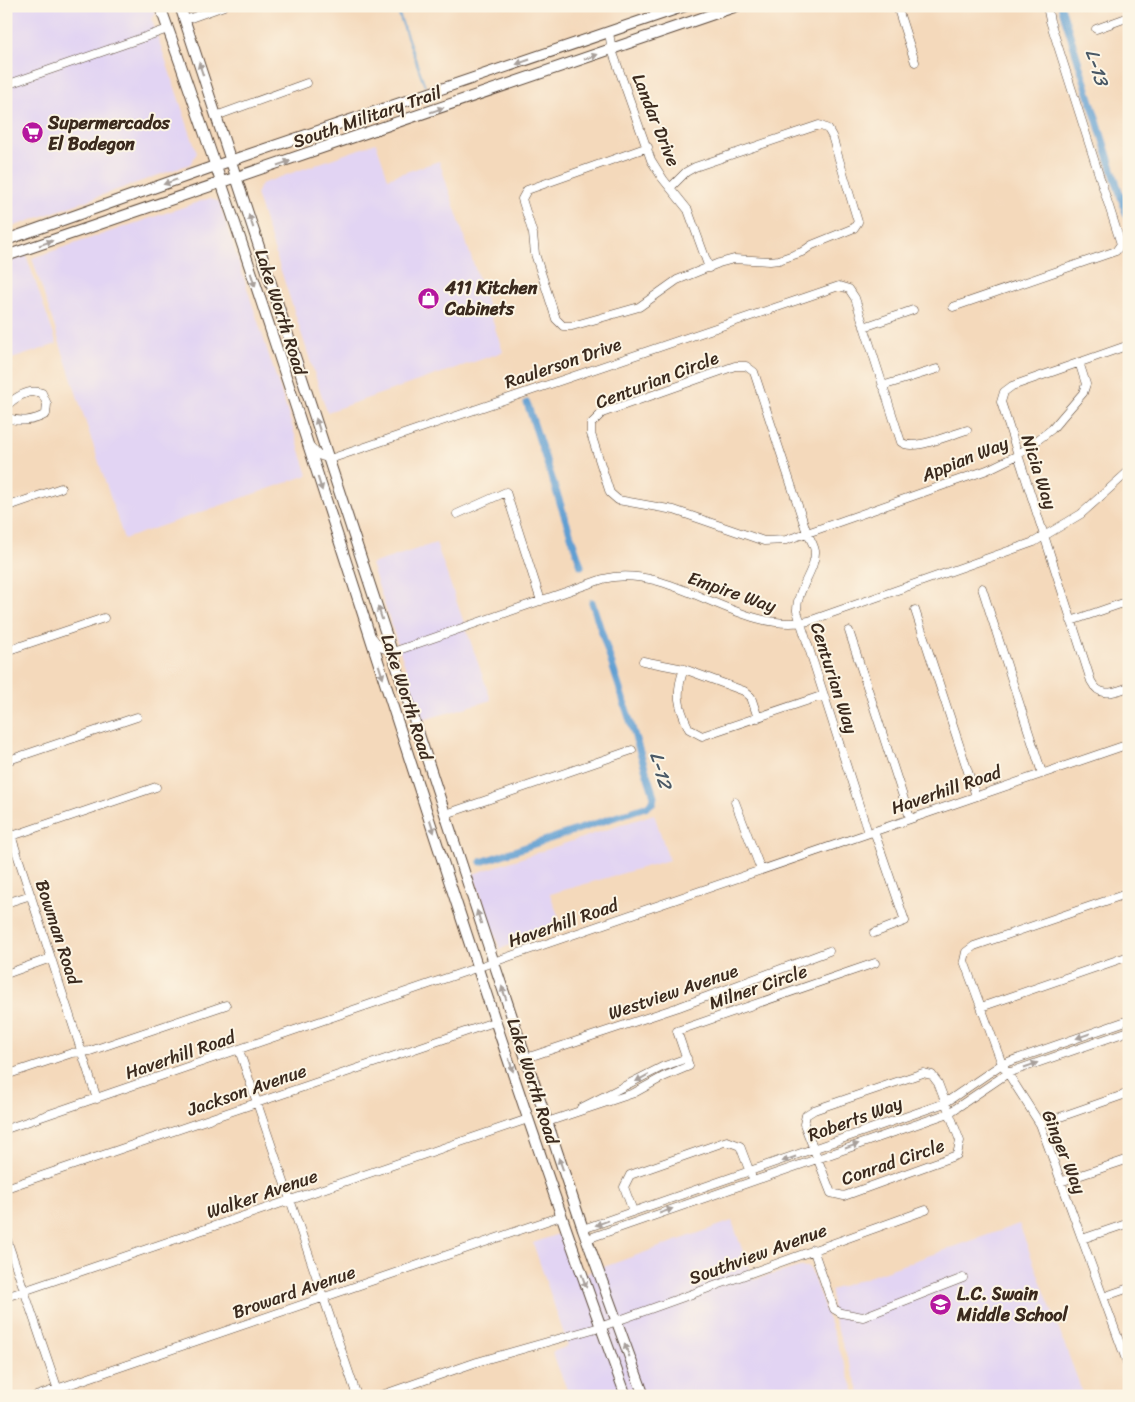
<svg xmlns="http://www.w3.org/2000/svg" width="1135" height="1402" viewBox="0 0 1135 1402" font-family="Sriracha,sans-serif">
  <rect width="100%" height="100%" fill="#fcf5e5"/>
  <filter id="ink" filterUnits="userSpaceOnUse"><feTurbulence type="fractalNoise" baseFrequency=".02" numOctaves="2"/><feDisplacementMap in="SourceGraphic" scale="10" xChannelSelector="R" yChannelSelector="G"/><feConvolveMatrix kernelMatrix="1 2 1 2 8 2 1 2 1" color-interpolation-filters="sRGB"/></filter>
  <filter id="wash" filterUnits="userSpaceOnUse"><feTurbulence type="fractalNoise" baseFrequency=".0096" numOctaves="4" result="noise"/><feDisplacementMap in="SourceGraphic" scale="20" xChannelSelector="R" yChannelSelector="G"/><feGaussianBlur stdDeviation="1.12" result="paint"/><feColorMatrix in="noise" values="0 0 0 0 0 0 0 0 0 0 0 0 0 0 0 0 0 1.4 0 .05"/><feComposite in="paint" operator="in"/></filter>
  <g filter="url(#wash)">
    <rect width="100%" height="100%" fill="#f4d9bb"/>
    <path fill="#e2d4f3" d="M6,6H153L155,13L152,20L197,153L190,164L6,229Z
      M376,143L388,178L439,161L503,352L327,412L256,194L261,184Z
      M210,198L219,202L308,475L124,539L32,258Z
      M26,255L57,344L6,361V262Z
      M436,543L491,700L423,720L371,564Z
      M654,814L669,860L550,894L562,926L500,949L473,874Z
      M732,1221L753,1280L800,1267H808L811,1271L856,1396H559L568,1392L552,1352L568,1346L533,1243L561,1233L576,1277Z
      M1019,1224L1084,1396H861L833,1317L831,1290Z"/>
    <g fill="none" stroke-linecap="round" stroke-linejoin="round">
      <path stroke="#609fd2" stroke-width="2" d="M396,6L425,86"/>
      <path stroke="#609fd2" stroke-width="7" d="M1061,6L1129,223
        M527,403L581,566
        M481,862L648,806L653,802L654,796L592,602"/>
    </g>
  </g>
  <g filter="url(#ink)">
    <g fill="none" stroke-linecap="round" stroke-linejoin="round">
      <defs>
        <path id="minor" d="M897,6L915,62
          M185,20L224,6
          M1096,29L1129,17
          M609,33L612,50L651,160L663,179L688,210L709,268
          M6,85L168,29
          M216,116L307,83
          M648,147L527,190L522,199L533,234L535,254L556,319L563,326H572L639,307L677,280L719,263L734,259L770,261L779,260L802,252L812,245L854,228L858,222L832,136L828,129L819,125L695,167L686,172L671,187
          M953,307L1116,251L1121,244L1050,21L1047,6
          M864,327L913,310
          M1129,345L1012,386L1004,392L1001,402L1091,681C1100,699 1114,692 1129,687
          M882,386L937,369
          M6,406C16,397 29,388 42,393L47,404L46,414C34,421 19,423 6,417
          M310,446L318,455L330,459L839,286L849,289L855,298L901,442C913,452 952,434 967,430
          M6,507L61,488
          M457,514L506,492L541,601
          M982,588L1042,773
          M915,610L976,796
          M1071,621L1129,601
          M849,631L910,818
          M372,637L380,647L393,652L603,579C671,561 739,636 809,621L1034,542L1081,514L1129,471
          M6,651L104,618
          M643,661L684,669L744,691L751,697L758,718
          M684,669C675,693 678,706 689,729L702,736L824,695
          M6,761L137,717
          M735,802L761,870
          M446,814L632,750
          M6,820L97,1099
          M868,833L797,611C796,590 816,570 815,551C814,545 810,538 807,533L754,372L746,366H735L602,413L591,424V434L610,493L618,500L674,510L764,541L786,540L816,530L987,470L1018,455L1052,429L1083,393L1086,384L1079,362
          M12,836L156,787
          M1129,893L974,946L966,952L964,961L1002,1064L1040,1124L1129,1368
          M6,903L31,895
          M874,933L905,921L874,831
          M6,974L51,958
          M981,1007L1129,956
          M239,1050L357,1396
          M526,1058L679,1007L829,951
          M923,1073L932,1075L938,1083L960,1141L957,1155L844,1196L831,1193L804,1124L806,1115L814,1110Z
          M6,1075L72,1053L90,1051L226,1005
          M581,1108L662,1067L687,1058
          M547,1122L634,1093L663,1077L689,1066L677,1031L875,963
          M1040,1124L1129,1093
          M6,1129L1129,744
          M1060,1182L1129,1159
          M6,1188L497,1021
          M633,1211L624,1187L630,1175L727,1141L740,1146L751,1175
          M583,1229L945,1103L1002,1064L1129,1020
          M6,1237L60,1396
          M587,1239L949,1113L1008,1073L1129,1031
          M1082,1239L1129,1223
          M813,1249L834,1309L841,1313L863,1317L963,1278
          M6,1297L528,1119
          M1103,1297L1129,1288
          M36,1396L561,1216
          M379,1396L477,1362L600,1327L926,1210"/>
        <path id="major" d="M160,6C324,467 457,937 626,1396
          M180,6L494,963L583,1229L644,1396
          M6,240L215,166L685,6
          M6,256L737,6"/>
      </defs>
      <use href="#minor" stroke="#574436" stroke-width="9"/>
      <use href="#major" stroke="#574436" stroke-width="12"/>
      <use href="#minor" stroke="#fff" stroke-width="8"/>
      <use href="#major" stroke="#fff" stroke-width="10"/>
    </g>
    <defs><path id="oneway-solid" d="M-6-.8H1V-3.2L6.5 0L1 3.2V.8H-6Z" transform="scale(1.25)"/></defs>
    <g fill="#a79f9a">
      <use href="#oneway-solid" transform="translate(591 57) rotate(-19)"/>
      <use href="#oneway-solid" transform="translate(523 62) rotate(161)"/>
      <use href="#oneway-solid" transform="translate(201 69) rotate(-108)"/>
      <use href="#oneway-solid" transform="translate(437 110) rotate(-19)"/>
      <use href="#oneway-solid" transform="translate(284 163) rotate(-19)"/>
      <use href="#oneway-solid" transform="translate(170 182) rotate(160)"/>
      <use href="#oneway-solid" transform="translate(251 221) rotate(-108)"/>
      <use href="#oneway-solid" transform="translate(46 243) rotate(-19)"/>
      <use href="#oneway-solid" transform="translate(253 280) rotate(72)"/>
      <use href="#oneway-solid" transform="translate(318 425) rotate(-108)"/>
      <use href="#oneway-solid" transform="translate(320 484) rotate(72)"/>
      <use href="#oneway-solid" transform="translate(380 613) rotate(-108)"/>
      <use href="#oneway-solid" transform="translate(381 672) rotate(72)"/>
      <use href="#oneway-solid" transform="translate(432 826) rotate(72)"/>
      <use href="#oneway-solid" transform="translate(479 917) rotate(-108)"/>
      <use href="#oneway-solid" transform="translate(504 993) rotate(-109)"/>
      <use href="#oneway-solid" transform="translate(1083 1036) rotate(161)"/>
      <use href="#oneway-solid" transform="translate(511 1065) rotate(72)"/>
      <use href="#oneway-solid" transform="translate(1031 1065) rotate(-19)"/>
      <use href="#oneway-solid" transform="translate(642 1078) rotate(151)"/>
      <use href="#oneway-solid" transform="translate(852 1146) rotate(-19)"/>
      <use href="#oneway-solid" transform="translate(789 1159) rotate(161)"/>
      <use href="#oneway-solid" transform="translate(561 1164) rotate(-109)"/>
      <use href="#oneway-solid" transform="translate(666 1211) rotate(-19)"/>
      <use href="#oneway-solid" transform="translate(602 1223) rotate(160)"/>
      <use href="#oneway-solid" transform="translate(584 1281) rotate(70)"/>
      <use href="#oneway-solid" transform="translate(627 1350) rotate(-110)"/>
    </g>
  </g>
  <defs>
    <symbol id="supermarket-disc" viewBox="-11 -11 22 22"><circle r="9.5" fill="#b5179e" stroke="#fcf5e5"/><path d="M-6-5.5h2.5l.6 2H6L4.5 2H-2.5L-4.4-4H-6ZM-1.5 3.2a1.3 1.3 0 1 0 .1 0ZM3 3.2a1.3 1.3 0 1 0 .1 0Z" fill="#fff"/></symbol>
    <symbol id="shop-disc" viewBox="-11 -11 22 22"><circle r="9.5" fill="#b5179e" stroke="#fcf5e5"/><path d="M-5-2.5h2.3a2.7 3.5 0 0 1 5.4 0H5L5.5 6h-11ZM-1.5-2.5h3a1.5 2.3 0 0 0-3 0Z" fill="#fff"/></symbol>
    <symbol id="school-disc" viewBox="-11 -11 22 22"><circle r="9.5" fill="#b5179e" stroke="#fcf5e5"/><path d="M0-5L7-2L0 1L-7-2ZM-4 1L0 2.5L4 1V4Q0 6-4 4Z" fill="#fff"/></symbol>
  </defs>
  <g fill-rule="evenodd">
    <use href="#supermarket-disc" x="20" y="120" width="25" height="25"/>
    <use href="#shop-disc" x="416" y="286" width="25" height="25"/>
    <use href="#school-disc" x="928" y="1292" width="25" height="25"/>
  </g>
  <g text-anchor="middle" dominant-baseline="central" stroke-width="4" stroke-linejoin="round" paint-order="stroke">
    <g font-size="18" fill="#3b2a1e" stroke="#fcf5e5">
      <text transform="translate(367 117) rotate(-19)">South Military Trail</text>
      <text transform="translate(656 120) rotate(68)">Landar Drive</text>
      <text transform="translate(281 312) rotate(72)">Lake Worth Road</text>
      <text transform="translate(563 363) rotate(-19)">Raulerson Drive</text>
      <text transform="translate(657 380) rotate(-21)">Centurian Circle</text>
      <text transform="translate(965 459) rotate(-22)">Appian Way</text>
      <text transform="translate(1039 472) rotate(72)">Nicia Way</text>
      <text transform="translate(732 592) rotate(19)">Empire Way</text>
      <text transform="translate(834 678) rotate(72)">Centurian Way</text>
      <text transform="translate(407 697) rotate(72)">Lake Worth Road</text>
      <text transform="translate(946 790) rotate(-19)">Haverhill Road</text>
      <text transform="translate(563 923) rotate(-19)">Haverhill Road</text>
      <text transform="translate(58 932) rotate(72)">Bowman Road</text>
      <text transform="translate(758 987) rotate(-19)">Milner Circle</text>
      <text transform="translate(673 992) rotate(-19)">Westview Avenue</text>
      <text transform="translate(180 1055) rotate(-19)">Haverhill Road</text>
      <text transform="translate(533 1081) rotate(72)">Lake Worth Road</text>
      <text transform="translate(247 1090) rotate(-19)">Jackson Avenue</text>
      <text transform="translate(855 1119) rotate(-20)">Roberts Way</text>
      <text transform="translate(1064 1152) rotate(68)">Ginger Way</text>
      <text transform="translate(893 1162) rotate(-19)">Conrad Circle</text>
      <text transform="translate(262 1194) rotate(-19)">Walker Avenue</text>
      <text transform="translate(758 1254) rotate(-20)">Southview Avenue</text>
      <text transform="translate(294 1292) rotate(-19)">Broward Avenue</text>
    </g>
    <g font-size="18" font-weight="bold" fill="#3b2a1e" stroke="#fcf5e5" text-anchor="start">
      <text x="48" y="123">Supermercados<tspan x="48" dy="21">El Bodegon</tspan></text>
      <text x="445" y="288">411 Kitchen<tspan x="445" dy="21">Cabinets</tspan></text>
      <text x="957" y="1294">L.C. Swain<tspan x="957" dy="21">Middle School</tspan></text>
    </g>
    <g font-size="19" font-style="italic" fill="#4a5966" stroke="#fcf5e5">
      <text transform="translate(1097 67) rotate(73)">L-13</text>
      <text transform="translate(661 770) rotate(75)">L-12</text>
    </g>
  </g>
  <rect width="1135" height="1402" fill="none" stroke="#fcf5e5" stroke-width="25"/>
</svg>
